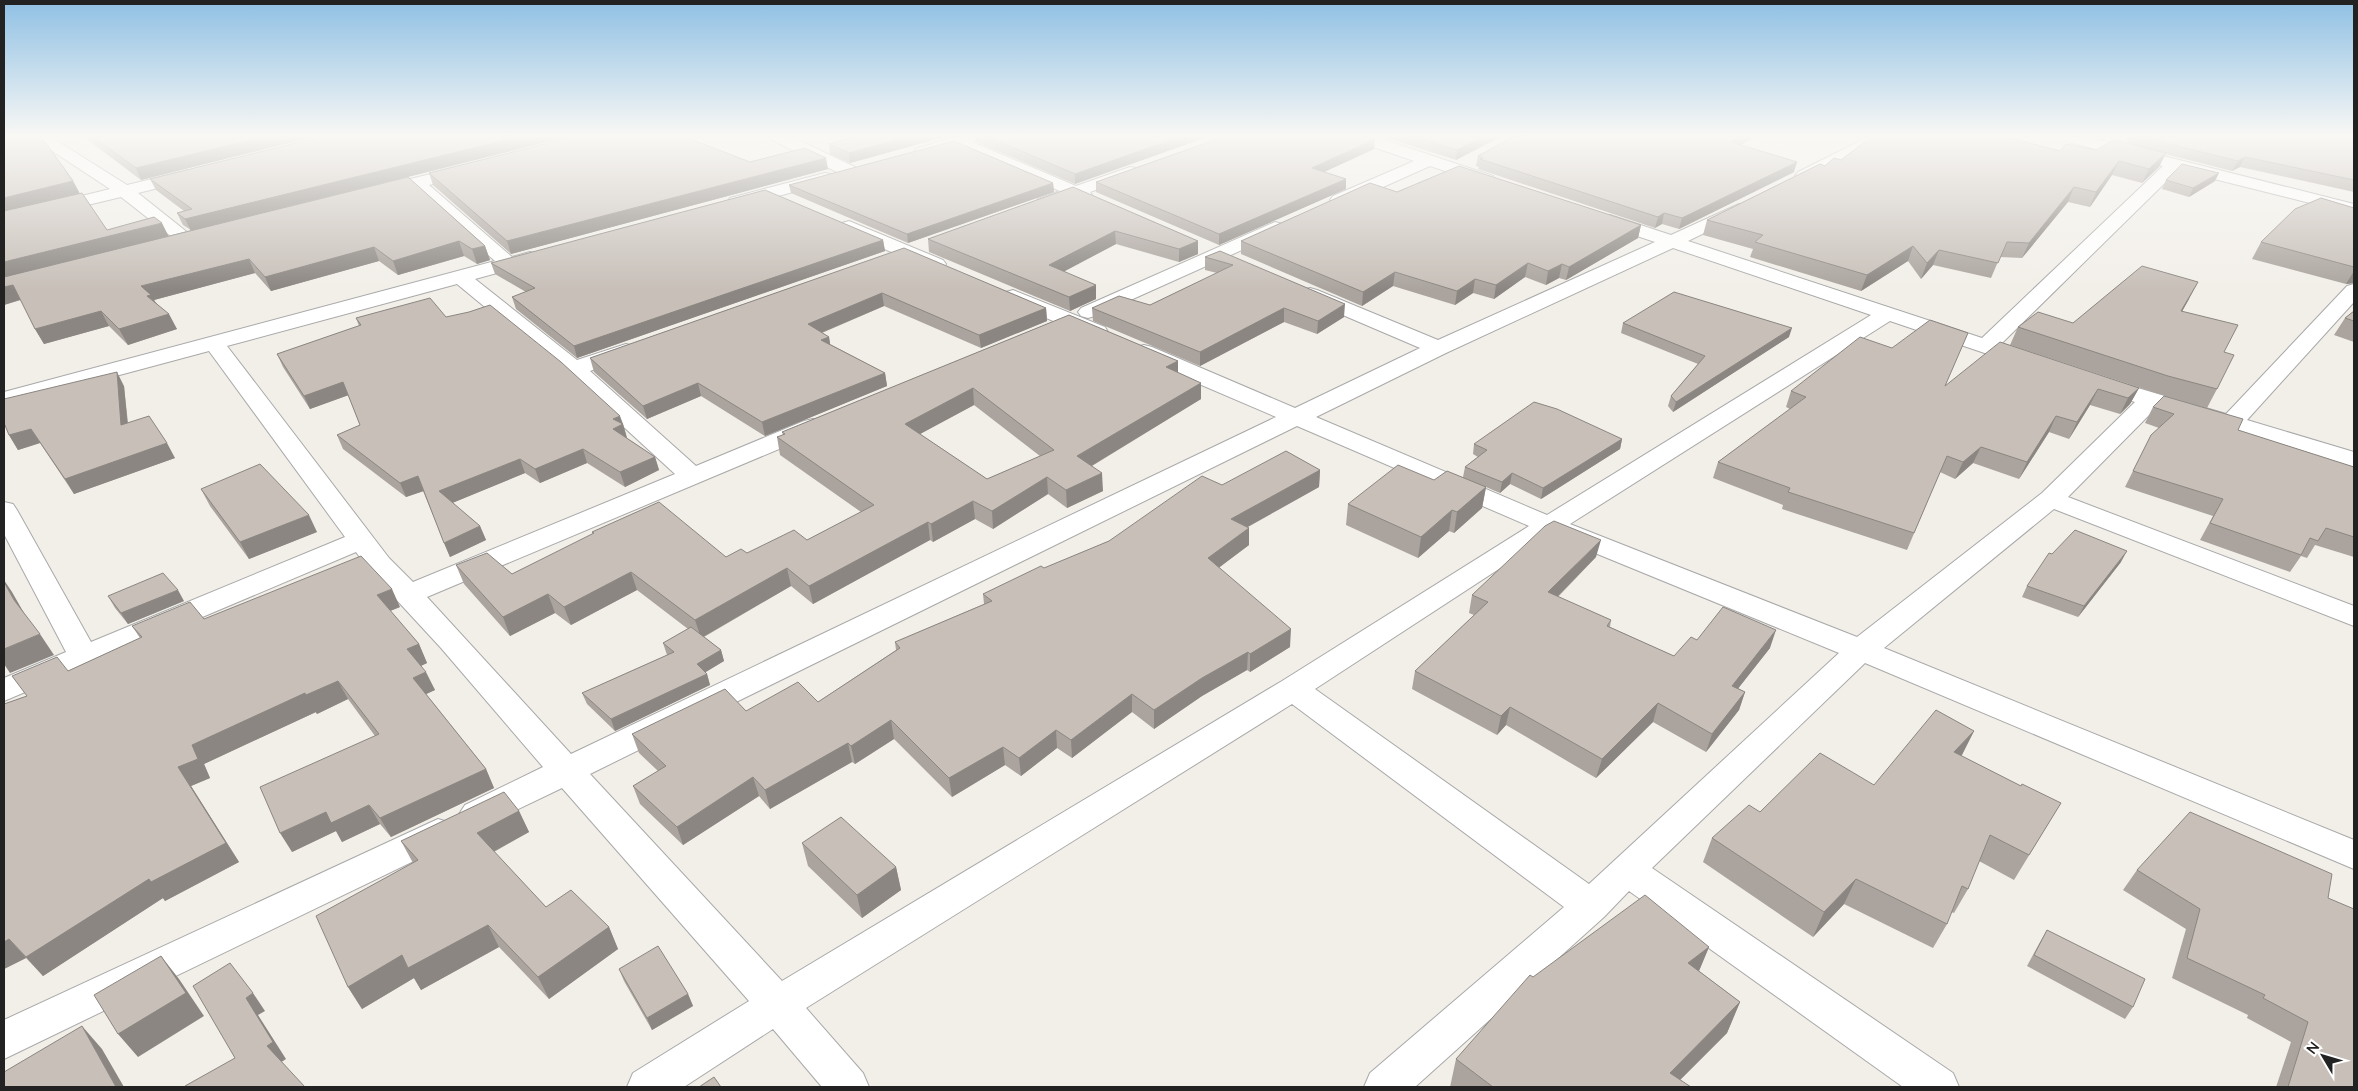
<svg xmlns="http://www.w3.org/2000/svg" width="2358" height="1091" viewBox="0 0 2358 1091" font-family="Lato,sans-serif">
  <rect width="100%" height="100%" fill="#f2efe9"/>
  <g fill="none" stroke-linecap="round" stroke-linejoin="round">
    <defs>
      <path id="minor" d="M31,137H51L127,185L189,170L195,171L198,175L195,179L138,193L197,240L195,244L188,246L181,244L121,197L4,225V215L110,189Z
        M770,137H792L855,167L857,171L855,175H843L772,140Z
        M954,137H981L972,142L1076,186L1130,167L1136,168L1139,172L1136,176L1090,192L1092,195L1089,199C1083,200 1079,198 1073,198C1060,200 1051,210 1038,207L1035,203L1038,199L1060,191L956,147L922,157L916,155L914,152L916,149Z
        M1351,137H1376L1493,176L1496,180L1493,184L1487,185L1430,166L1345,204H1333L1330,200L1333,196L1414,161L1353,140Z
        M1868,137H1889L1810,180H1798L1795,176L1798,172Z
        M2059,137H2088L2354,204V214L2178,170L2001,344L2036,355L2039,360L2036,365L2028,367L2020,365L1890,321L1570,524L1857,637L2042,493L2135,402L2091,389L2088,384L2091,379L2099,377L2107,379L2226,414L2347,286L2354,284V302L2247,420L2354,452V467L2156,408L2068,497L2354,606V626L2054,509L1884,648L2354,840V869L1865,663L1652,868L1953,1073L1959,1087H1903L1629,891L1604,917L1415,1087H1364L1370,1073L1564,907L1292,704L806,1008L863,1073L869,1087H822L773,1029L684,1087H627L633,1073L749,1001L562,788L489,823L477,827L465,823L459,814L465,805L543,767L441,648L369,570L356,552L4,701V678L66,652L4,534V502L13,504L17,510L91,642L345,537L209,351L4,406V392L495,261L413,189L379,197L373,196L370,192L373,188L468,165L474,166L476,170L474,174L429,185L512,257L530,252L537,254L540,258L537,262L475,279L577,360L626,344L634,346L637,351L634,356L590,371L696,466L804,421L813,419L822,421L825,426L822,431L427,597L571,754L1276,417L1136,357L1133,352L1136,347L1144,345L1152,347L1295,408L1420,348L1303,298L1300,294L1303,290L1310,288L1317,290L1438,340L1655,242L1598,223L1595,219L1598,215H1610L1671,235L1739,204L1745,205L1748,209L1745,213L1688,241L1982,338L2163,166L2061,140ZM1673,248L1871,315L1547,515L1316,417L1446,353ZM457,284L566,374L675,474L413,582L389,558L227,346ZM1297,426L1529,526L1282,681L782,981L590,774ZM1551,535L1839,653L1589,884L1315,689Z
        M825,173L831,174L834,178L831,182L736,207L730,206L727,202L730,198Z
        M849,221L943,260L946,264L943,268L936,270L929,268L842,231L840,227L842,223Z
        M1275,222L1282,224L1284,228L1282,232L1095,316L1088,318L1081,316L1078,312L1081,308Z
        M1013,290L1105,327L1108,332L1105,337L1097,338L1089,337L1006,300L1003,296L1006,292Z
        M438,819L451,823L456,833L451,843L4,1059V1020Z"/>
    </defs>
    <use href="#minor" stroke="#a9a9a9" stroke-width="2"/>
    <use href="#minor" fill="#fff" fill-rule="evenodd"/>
  </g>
  <path fill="#aba49e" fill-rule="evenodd" d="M4,137L73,181L80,194L107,230L168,236L191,230L183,225L177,213L184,211L156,190L150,179L567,137L408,177L485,246L490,260L477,264L464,256L398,275L379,261L271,291L255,273L154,300L177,329L128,345L109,326L44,344L35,329L21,300L4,305Z
    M84,137H313L141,180Z
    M848,137H944L850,163L830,154L829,144L849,139Z
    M976,137H1207L1075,184L976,142Z
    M1384,137H1500L1456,160Z
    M1513,137H1754L1741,145L1794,172L1679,229L1662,224L1655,228L1478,169L1479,167L1476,166L1478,156Z
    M2128,137H2354V192L2240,167L2232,171L2165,154L2159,167L2142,183L2112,175L2090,207L2068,202L2022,258L2000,257L1991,278L1933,265L1921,279L1908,261L1861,291L1750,257L1753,249L1703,235L1707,220L1825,166L1841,160L2096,150L2126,143Z
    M1374,149L1324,172L1346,189L1219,245L1096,192V182Z
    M750,162L828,169L511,254L433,185L429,173Z
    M2166,180L2215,181L2189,197L2162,189Z
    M1053,183L1054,192L908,243L791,193L789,185Z
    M1073,187L1198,241V254L1179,262L1116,244L1064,271L1096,299L1070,311L929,252L928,239Z
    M1397,192L1641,225L1638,238L1566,280L1559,278L1546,285L1525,277L1494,299L1473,293L1455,305L1393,286L1362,306L1241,254V241Z
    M2354,208V283L2346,284L2252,259L2261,242Z
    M883,240L885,251L577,358L516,309L512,297L526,292L495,274L491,263Z
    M904,248L1046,308L1047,321L981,348L884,306L822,333L829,337L830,344L885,373L887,386L765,436L701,396L647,419L594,372L590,358Z
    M1220,251L1344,317L1317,334L1284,322L1200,366L1093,321L1092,308L1150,305L1217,273L1205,270V257Z
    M2189,299L2182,311L2224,352L2217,389L2207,408L2159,394L2010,345L2018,327L2073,323Z
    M2354,311V342L2334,335L2345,318Z
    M1069,315L1178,361V373L1201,383V399L1092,466L1103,491L1067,508L1048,494L993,529L975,519L933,542L930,540L813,604L791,586L704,637L721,650L724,661L705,672L707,674L710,685L615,731L587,704L582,693L667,655L663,643L688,629L637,590L571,625L555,613L510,636L464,584L456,565L512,574L593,534L592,532L726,557L747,553L807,540L861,512L780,455L777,437L783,435L782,432ZM974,405L1040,456L987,479L920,434Z
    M446,317L623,424L627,438L655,457L659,470L625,487L587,463L540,483L525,473L452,503L480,526L486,540L450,557L423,491L406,497L343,449L337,435L360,425L348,395L310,409L283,367L277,354L359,326L356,318Z
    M1623,323L1789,337L1673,412L1668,406L1671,396L1698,364L1621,333Z
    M1946,385L2139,388L2130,404L2120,414L2090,405L2069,439L2049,432L2019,479L1973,463L1955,479L1940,472L1907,550L1782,509L1783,505L1713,478L1718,462L1790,409L1786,407L1791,391Z
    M124,386L128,423L175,458L74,494L40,443L18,450L9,435Z
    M2153,407L2238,430L2354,467V466V557L2315,545L2307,558L2301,556L2290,572L2200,540L2213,516L2125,487L2151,435L2159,428L2145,423Z
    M1622,439L1620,449L1541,499L1510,484L1500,493L1486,487L1482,508L1454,533L1449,531L1418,558L1346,525L1348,504L1434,480L1463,477L1465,467L1478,457L1473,454L1474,444Z
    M1320,470L1319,487L1248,527L1249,545L1219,567L1290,647L1250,672L1247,670L1202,696L1154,729L1132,712L1072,758L1057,748L1021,776L1005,765L952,797L894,739L855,764L852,762L770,809L759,796L683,845L640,804L633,786L658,771L639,753L632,734L746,711L818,702L896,650L895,642L984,604L983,594L1109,541L1222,485Z
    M201,489L317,532L249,559L210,506Z
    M2052,554L2121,562L2078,617L2022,597L2027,586Z
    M1596,557L1558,597L1611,620L1610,627L1674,656L1697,640L1770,648L1738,688L1745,692L1739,710L1706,752L1653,722L1596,778L1506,725L1497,735L1412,689L1415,671L1474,615L1469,613L1472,595Z
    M108,596L184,601L128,624L115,608Z
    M400,607L390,611L419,644L427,663L421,666L435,690L426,694L486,769L494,788L391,837L380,824L342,842L336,831L292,852L375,736L348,699L317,714L316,712L204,764L210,778L191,786L239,862L165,901L163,898L43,976L26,958L4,969V704L27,696L68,671L140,638L132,626L204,619Z
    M1974,731L1961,756L2021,786L2061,803L2014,880L1979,861L1968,889L1954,913L1951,912L1947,924L1933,948L1844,904L1813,937L1703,862L1712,838L1760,812L1874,785Z
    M519,811L529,832L494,852L546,907L609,927L618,949L549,999L499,947L421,990L414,978L362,1009L348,987L413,863L401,841Z
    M802,843L896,867L901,890L862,918L808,866Z
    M2137,870L2328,898L2354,1087H2276L2291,1042L2247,1018L2248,1015L2172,978L2186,929L2123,890Z
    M2047,930L2133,1007L2125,1019L2027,966L2040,942Z
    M1709,947L1699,971L1740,1002L1727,1033L1680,1080L1691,1087H1450L1456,1059L1533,977Z
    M619,969L688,994L693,1006L652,1030L624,981Z"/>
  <path fill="#8b8681" d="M263,137H313L141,180L136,168Z
    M518,137H567L191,231L185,219Z
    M907,137H944L850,163L849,153Z
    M1179,137H1207L1075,184V174Z
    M1482,137H1500L1456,160L1457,150Z
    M1740,137H1754L1728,152L1731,142Z
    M1375,139L1374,149L1311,178L1312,168Z
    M2166,153L2159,167L2142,183L2149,169Z
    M2245,157L2240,167L2232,171L2238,161Z
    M826,158L828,169L511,254L507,241Z
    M2119,161L2112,175L2090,207L2096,192Z
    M1797,162L1794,172L1679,229L1682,218Z
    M2219,173L2215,181L2189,197L2193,188Z
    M1346,179V189L1219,245V234Z
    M73,181L80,194L4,213V198Z
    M1053,183L1054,192L908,243L907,234Z
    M2074,187L2068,202L2022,258L2029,243Z
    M1664,213L1662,224L1655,228L1658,217Z
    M162,223L169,237L4,278V262Z
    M1641,225L1638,238L1566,280L1569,267Z
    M1115,231L1116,244L1050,279L1049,265Z
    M883,240L885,251L577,358L574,346Z
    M459,241L464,256L398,275L393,261Z
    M1198,241V254L1179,262V249Z
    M485,246L490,260L477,264L472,249Z
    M1913,246L1908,261L1861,291L1867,275Z
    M374,247L379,261L271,291L265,277Z
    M1939,250L1933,265L1921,279L1927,263Z
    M249,259L255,273L154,300L159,309L155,311L141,286Z
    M1528,263L1525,277L1494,299L1496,285Z
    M1562,264L1559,278L1546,285L1548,271Z
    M2354,271V283L2346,284Z
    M1395,272L1393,286L1362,306L1363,292Z
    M1475,279L1473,293L1455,305L1457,291Z
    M2198,282L2189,299L2173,328L2181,311Z
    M13,285L22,299L4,305V287Z
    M1096,285V299L1070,311L1069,297Z
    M882,293L884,306L811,337L808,324Z
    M1345,304L1344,317L1317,334L1318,321Z
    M1046,308L1047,321L981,348L979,335Z
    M1284,308V322L1200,366V352Z
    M101,311L109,326L44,344L35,329Z
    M169,314L177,329L128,345L119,329Z
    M1792,328L1789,337L1673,412L1676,402Z
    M829,337L831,350L821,340Z
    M1178,361V377L1166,367Z
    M117,372L124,386L129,439L121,425Z
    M885,373L887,386L765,436L762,422Z
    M343,382L349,395L310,409L304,396Z
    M698,383L701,396L647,419L643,406Z
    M1201,383V399L1078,474L1077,456Z
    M973,388L974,405L907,441L905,424Z
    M2139,388L2130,404L2120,414L2128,398Z
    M2098,389L2090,405L2069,439L2077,422Z
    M620,416L623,424L627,438L613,429V419Z
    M2056,416L2049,432L2019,479L2027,462Z
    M31,429L40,443L18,450L9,435Z
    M1622,439L1620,449L1541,499L1543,488Z
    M167,443L175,458L74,494L65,479Z
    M1981,447L1973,463L1955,479L1963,462Z
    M583,449L587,463L540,483L535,469Z
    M655,457L659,470L625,487L620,472Z
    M520,459L525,473L445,506L439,491Z
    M1320,470L1319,487L1231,536V519Z
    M1102,473L1103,491L1067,508L1066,490Z
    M1512,473L1510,484L1500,493L1502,482Z
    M418,476L424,491L406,497L400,483Z
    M1047,477L1048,494L993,529L992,511Z
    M1486,487L1482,508L1454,533L1457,512Z
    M973,501L975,519L933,542L931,524Z
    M1452,510L1449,531L1418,558L1421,537Z
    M309,515L317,532L249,559L240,542Z
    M928,522L930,540L813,604L809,586Z
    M480,526L486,540L450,557L444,543Z
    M1249,528V545L1208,576V558Z
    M1601,540L1596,557L1544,610L1548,592Z
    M2127,551L2121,562L2078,617L2084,606Z
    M787,568L791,586L701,638L695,620Z
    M631,572L637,590L571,625L564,607Z
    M4,580L12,592L28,620L14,600L4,582Z
    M392,589L400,607L385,613L377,595Z
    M178,590L184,601L128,624L121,613Z
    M548,594L555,613L510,636L503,617Z
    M1291,629L1290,647L1250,672V654Z
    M1776,630L1770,648L1726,704L1732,686Z
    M40,634L54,655L10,673L4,664V649Z
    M419,644L427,663L416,668L407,649Z
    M721,650L724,661L701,675L697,664Z
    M1248,652L1247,670L1202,696L1154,729V710L1202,678Z
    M426,672L435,690L422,696L413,678Z
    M707,674L710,685L615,731L611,719Z
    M338,681L348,699L317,714L306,695Z
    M1745,692L1739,710L1706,752L1712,734Z
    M305,693L316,712L204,764L210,778L191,786L239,862L165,901L163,898L43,976L26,957L178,767L192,745Z
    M1132,694V712L1072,758L1071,740Z
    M1658,703L1653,722L1596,778L1602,759Z
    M1510,707L1506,725L1497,735L1501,716Z
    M891,720L894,739L855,764L851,746Z
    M1056,730L1057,748L1021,776L1019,758Z
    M1974,731L1962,755L1941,776L1954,752Z
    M848,743L852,762L770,809L765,790Z
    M1003,747L1005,765L952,797L949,778Z
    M486,769L494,788L391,837L380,818Z
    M753,777L759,796L683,845L677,827Z
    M369,805L380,824L342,842L336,831L292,852L280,833L326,812Z
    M519,811L529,832L487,855L477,833Z
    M896,867L901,890L862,918L857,895Z
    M1856,879L1844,904L1813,937L1824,912Z
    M488,925L499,947L421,990L414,978L362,1009L348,987L402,955Z
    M609,927L618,949L549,999L538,977Z
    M9,939L26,958L4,969V942Z
    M1709,947L1696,978L1688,963Z
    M161,956L179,979L204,1016L138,1057L118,1034Z
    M253,993L265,1011L258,1015L286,1059L280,1063L267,1046L246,998Z
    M688,994L693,1006L652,1030L647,1018Z
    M1740,1002L1727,1033L1673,1087L1670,1073Z
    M82,1026L102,1049L124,1087H116Z"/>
  <path fill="#c7bfb8" stroke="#8b8681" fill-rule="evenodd" d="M4,137H38L46,143L73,181L4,198Z
    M93,137H263L136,168Z
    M320,137H518L185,219L177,213L192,209L150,179Z
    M573,137H685L750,162L805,148L826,158L507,241L429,173Z
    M854,137H907L849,153L829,144Z
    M988,137H1179L1075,174Z
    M1223,137H1369L1375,139L1312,168L1346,179L1219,234L1096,182Z
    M1416,137H1482L1457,150Z
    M1513,137H1740L1731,142L1797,162L1682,218L1664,213L1658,217L1480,159L1483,158L1478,156Z
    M1874,137H2007L2060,151L2066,144L2096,150L2114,140L2166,153L2149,169L2119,161L2096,192L2074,187L2029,243L2007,242L1998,263L1939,250L1927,263L1913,246L1867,275L1755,242L1763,235L1707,220L1820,164L1825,166L1834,158L1841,160L1863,143Z
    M2141,137H2354V180L2245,157L2238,161Z
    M954,141L1053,183L907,234L789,185Z
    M2182,164L2219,173L2193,188L2166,180Z
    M1459,166L1641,225L1569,267L1562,264L1548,271L1528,263L1496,285L1475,279L1457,291L1395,272L1363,292L1241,241L1370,183L1397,192Z
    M408,177L485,246L472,249L459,241L393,261L374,247L265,277L249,259L141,286L151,295L147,296L169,314L119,329L101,311L35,329L13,285L4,287V277Z
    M1073,187L1198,241L1179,249L1115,231L1049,265L1096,285L1069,297L928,239Z
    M765,190L883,240L574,346L512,297L535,288L491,263Z
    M82,193L107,230L154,217L162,223L4,262V211Z
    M2321,198L2354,208V267L2261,242L2295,209Z
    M904,248L1046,308L979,335L882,293L808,324L829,337L821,340L885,373L762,422L698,383L643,406L590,358Z
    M1220,251L1345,304L1318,321L1284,308L1200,352L1092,308L1119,296L1150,305L1233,265L1205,257Z
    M2142,266L2198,282L2181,311L2238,325L2224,352L2234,355L2217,389L2168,376L2018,327L2038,312L2073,323Z
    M1674,292L1792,328L1676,402L1671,396L1705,356L1623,323Z
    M430,298L446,317L469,312L490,305L561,362L620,416L613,419L623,424L613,429L655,457L620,472L583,449L535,469L520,459L439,491L480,526L444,543L418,476L400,483L337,435L360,425L343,382L304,396L277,354L361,325L356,318Z
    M2354,311V321L2345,318Z
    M1069,315L1178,361L1166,367L1201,383L1077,456L1102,473L1066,490L1047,477L992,511L973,501L931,524L928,522L809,586L787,568L695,620L631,572L564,607L548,594L503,617L456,565L487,553L512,574L594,533L592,532L659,502L726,557L741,549L747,553L794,530L807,540L874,505L777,437L785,434L782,432ZM973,388L1054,450L987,479L905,424Z
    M1930,320L1968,333L1945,386L2000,342L2139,388L2128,398L2098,389L2077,422L2056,416L2027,462L1981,447L1963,462L1947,456L1914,533L1788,492L1790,488L1718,462L1806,397L1791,391L1860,337L1892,348Z
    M117,372L121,425L149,416L167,443L65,479L31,429L9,435L4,423V399Z
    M2164,396L2243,419L2238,430L2354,467V537L2326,528L2318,541L2310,538L2301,555L2210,523L2223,499L2133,471L2151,435L2174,414L2153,407Z
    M1534,402L1557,409L1622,439L1543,488L1512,473L1502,482L1465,467L1487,450L1474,444Z
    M1286,451L1320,470L1231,519L1249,528L1208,558L1291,629L1250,654L1248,652L1202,678L1154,710L1132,694L1071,740L1056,730L1019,758L1003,747L949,778L891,720L851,746L848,743L765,790L753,777L677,827L633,786L666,766L632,734L725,689L746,711L798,682L818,702L900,648L895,642L992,601L983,594L1041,566L1044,568L1109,541L1202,476L1222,485Z
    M260,464L309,515L240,542L201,489Z
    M1398,465L1434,480L1447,471L1486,487L1457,512L1452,510L1421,537L1348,504Z
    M1554,521L1601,540L1548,592L1611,620L1607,626L1674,656L1691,637L1697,640L1723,607L1776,630L1732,686L1745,692L1712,734L1658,703L1602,759L1510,707L1501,716L1415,671L1488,602L1472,595L1545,526Z
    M2075,530L2127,551L2084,606L2027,586L2049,553L2052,554Z
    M361,556L392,589L377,595L419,644L407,649L426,672L413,678L486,769L380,818L369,805L331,823L326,812L280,833L260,787L379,734L338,681L306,695L305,693L192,745L198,759L178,767L226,843L151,882L149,879L26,957L9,939L4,942V704L27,696L12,676L57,657L68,671L142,637L132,626L190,602L204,619Z
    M163,573L178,590L121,613L108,596Z
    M4,582L14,600L40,634L4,649Z
    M691,627L721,650L697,664L707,674L611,719L582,693L674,652L663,643Z
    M1936,710L1974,731L1954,752L2021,786L2022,784L2061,803L2029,855L1990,835L1968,889L1962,886L1947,924L1856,879L1824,912L1712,838L1749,805L1760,812L1820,753L1874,785Z
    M504,792L519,811L477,833L546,907L571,890L609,927L538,977L488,925L408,968L402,955L348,987L316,916L418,860L401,841Z
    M2190,812L2332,874L2328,898L2354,909V1087H2288L2308,1022L2263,998L2265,995L2187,958L2200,909L2137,870Z
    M841,817L896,867L857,895L802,843Z
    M1645,895L1709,947L1688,963L1740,1002L1670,1073L1691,1087H1493L1456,1059L1530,975L1533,977Z
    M2047,930L2145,979L2133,1007L2034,955Z
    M658,946L688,994L647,1018L619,969Z
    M161,956L186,993L118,1034L94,995Z
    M230,963L253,993L246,998L273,1042L267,1046L305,1087H186L185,1086L235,1058L193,986Z
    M82,1026L116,1087H4V1072Z
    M714,1077L721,1087H699Z"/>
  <linearGradient id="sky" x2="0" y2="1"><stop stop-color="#8fc0e4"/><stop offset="0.47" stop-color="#f9f8f5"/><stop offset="1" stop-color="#f9f8f5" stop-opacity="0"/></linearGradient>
  <rect width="2358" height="290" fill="url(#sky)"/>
  <rect width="2358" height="1091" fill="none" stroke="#222222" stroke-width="10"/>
  <g transform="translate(2323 1056) rotate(308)" stroke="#ffffff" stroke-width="4" paint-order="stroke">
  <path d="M0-4L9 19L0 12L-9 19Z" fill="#222222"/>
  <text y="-8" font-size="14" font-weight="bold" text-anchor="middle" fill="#222222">N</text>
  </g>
</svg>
